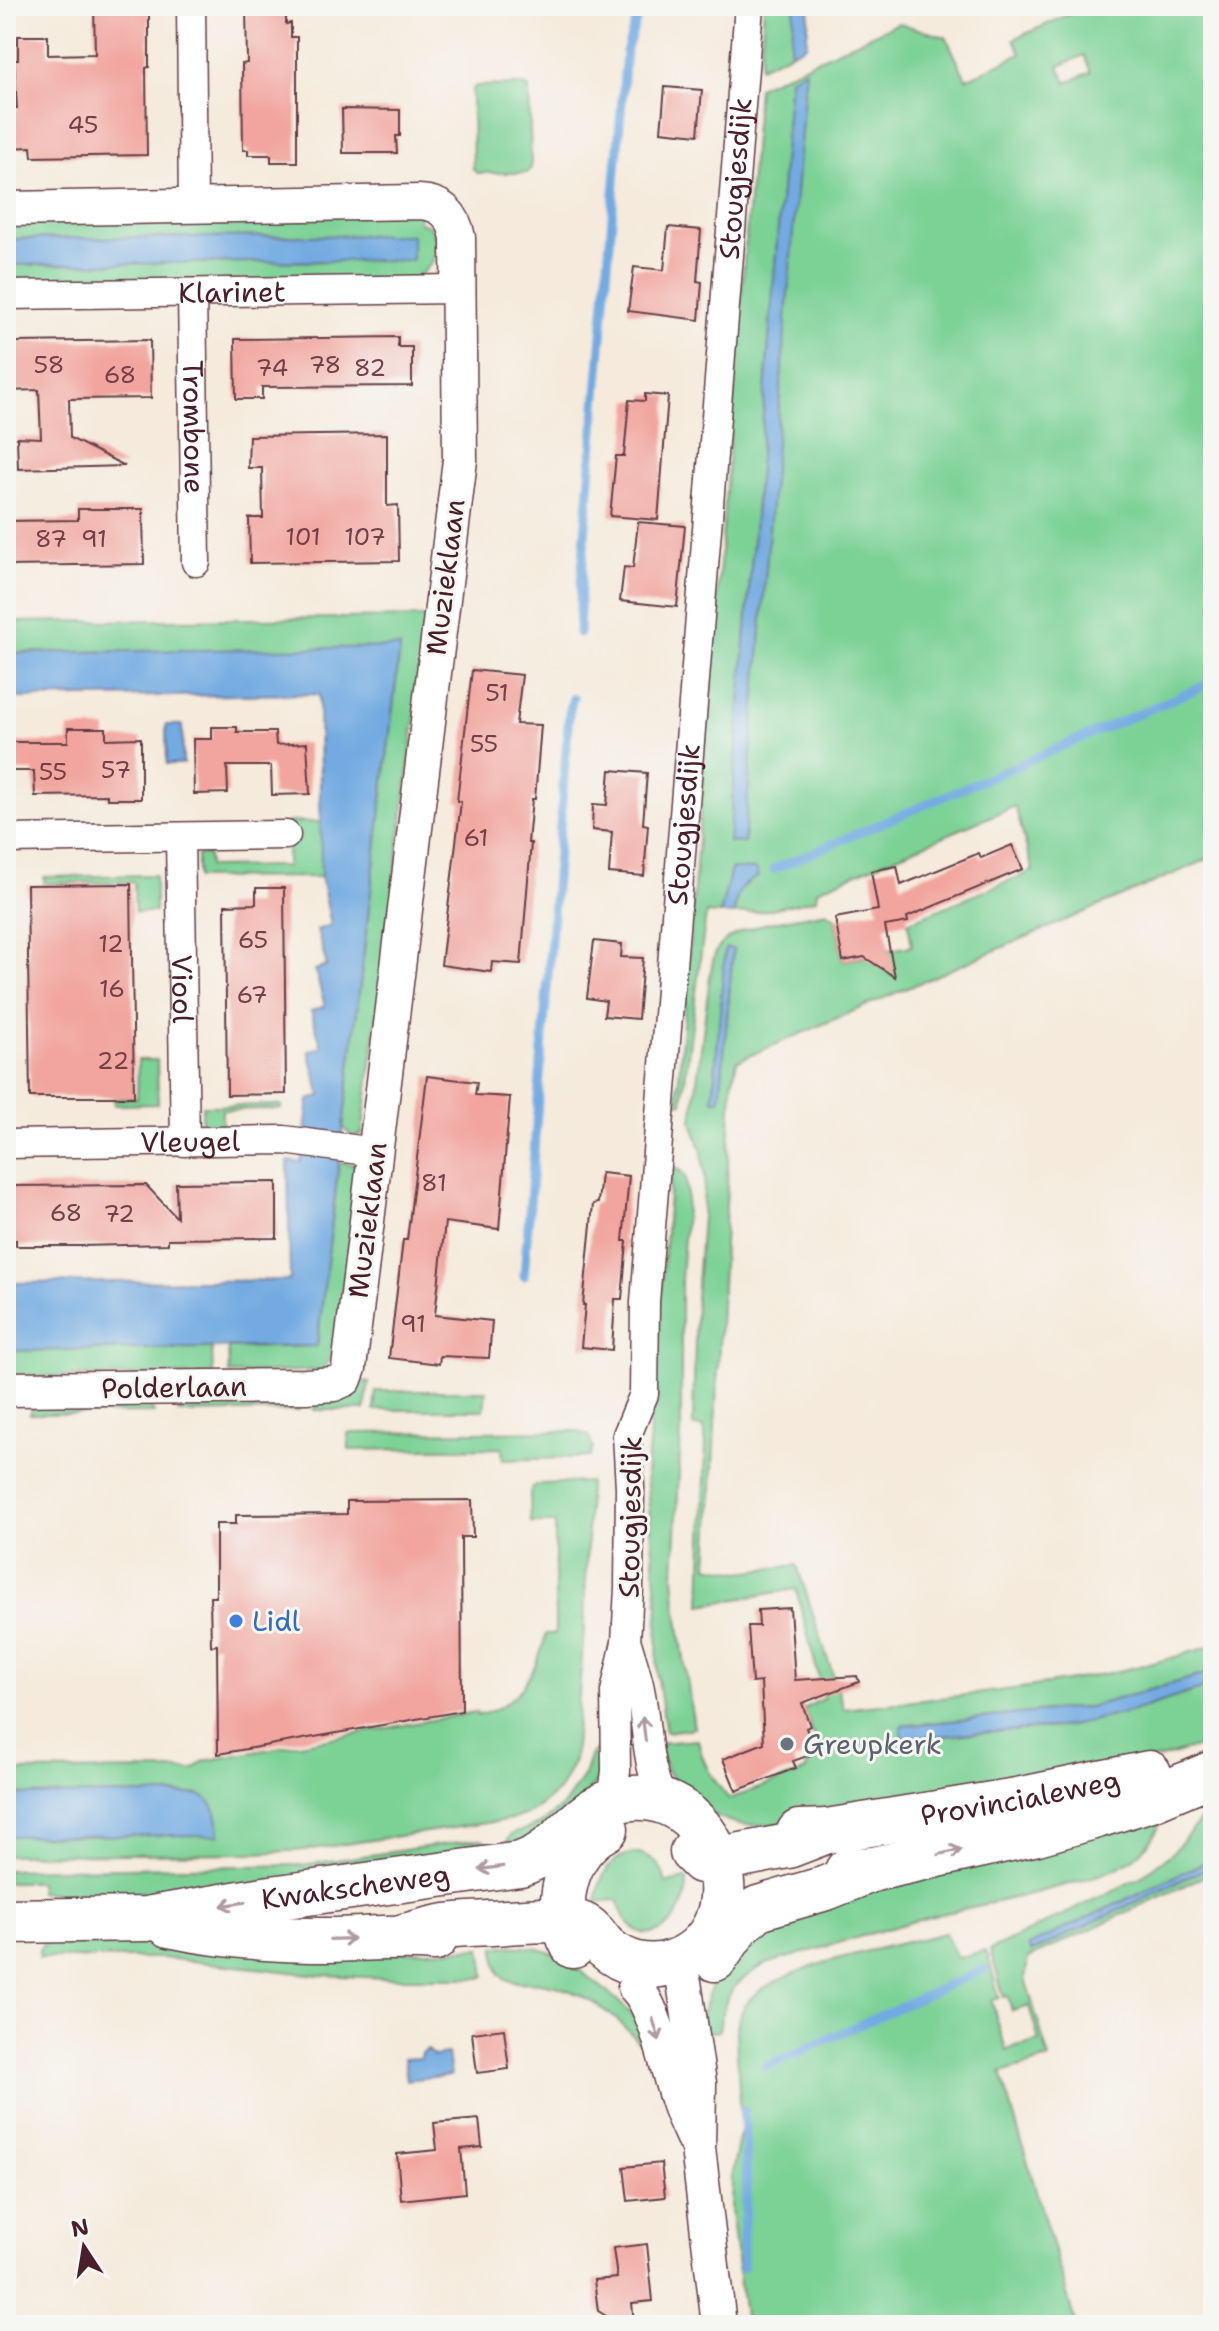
<svg xmlns="http://www.w3.org/2000/svg" width="1219" height="2331" viewBox="0 0 1219 2331" font-family="'Shantell Sans',sans-serif">
  <rect width="100%" height="100%" fill="#f6f6f2"/>
  <filter id="ink" filterUnits="userSpaceOnUse"><feTurbulence type="fractalNoise" baseFrequency=".0125" numOctaves="2"/><feDisplacementMap in="SourceGraphic" scale="16" xChannelSelector="R" yChannelSelector="G"/><feConvolveMatrix kernelMatrix="1 2 1 2 8 2 1 2 1" color-interpolation-filters="sRGB"/></filter>
  <filter id="wash" filterUnits="userSpaceOnUse"><feTurbulence type="fractalNoise" baseFrequency=".006" numOctaves="4" result="noise"/><feDisplacementMap in="SourceGraphic" scale="32" xChannelSelector="R" yChannelSelector="G"/><feGaussianBlur stdDeviation="1.8" result="paint"/><feColorMatrix in="noise" values="0 0 0 0 0 0 0 0 0 0 0 0 0 0 0 0 0 1.4 0 .05"/><feComposite in="paint" operator="in"/></filter>
  <g filter="url(#wash)">
    <rect width="100%" height="100%" fill="#f5eadb"/>
    <path fill="#7cd195" stroke="#637860" stroke-width="2" fill-rule="evenodd" d="M764,6H795L790,53L760,67Z
      M1088,6H1213V857L737,1061L732,1084L708,1566L740,1572L797,1565L844,1709C969,1694 1093,1686 1213,1645V1672L1089,1707L902,1726L903,1739L1070,1726L1133,1711L1213,1685V1743L1161,1758L785,1823C747,1828 729,1827 697,1803C671,1784 667,1774 657,1743L698,1740C703,1766 712,1778 729,1799L806,1771L808,1761L821,1756L804,1709L824,1698L796,1589L701,1605L706,1445L704,1427L693,1426L696,1298L705,1178L702,1152L692,1122L710,976C712,966 713,954 720,946C739,923 799,918 827,912L835,918L843,961L872,956L874,963L877,965L887,964L889,950L912,946L908,922L1033,871L1015,806L817,890L816,899L758,912L734,914L738,892L747,882L746,870L732,869L720,914L706,913L682,1103H677L758,87L898,23L946,37L966,79L1021,54L1014,39ZM1084,55L1091,72L1066,83L1059,66ZM805,70L744,843L729,842L790,78ZM725,949H733L720,1099L713,1100Z
      M525,85L529,89L531,168L527,173H477L473,169L472,90L476,86Z
      M419,213V222L430,226C442,245 437,263 419,275L420,280L6,285V265L412,260V235L6,239V219Z
      M428,617L362,1134L352,1137L343,1127L400,648L6,653V622Z
      M288,822H321V877L197,878V855L208,854L209,867L287,866Z
      M155,875V912H135L134,882L44,883V877Z
      M138,1060H157L158,1104L114,1105V1099L137,1098Z
      M281,1105V1109L222,1110V1131L208,1129L202,1124V1106Z
      M344,1163L359,1165L336,1351L322,1370L229,1374L228,1348L317,1346L339,1164Z
      M677,1169L681,1171L686,1179L687,1195L681,1279V1430L674,1575L676,1605L694,1728L666,1732L657,1673L658,1606L646,1474L650,1433L649,1410L655,1371L671,1170Z
      M212,1348L213,1375L6,1377V1351Z
      M359,1381L369,1382L365,1410H314V1397L352,1396L358,1389Z
      M376,1391H486L484,1410H374Z
      M299,1397V1411L178,1413L186,1399Z
      M147,1400L154,1413L30,1414L34,1404Z
      M576,1431L589,1436L593,1448L590,1457L503,1460L502,1448L349,1450L348,1433Z
      M589,1482L584,1629L574,1760L559,1790L532,1812L513,1819L305,1850L256,1853L6,1855V1836L219,1834C218,1814 216,1804 198,1794L6,1795V1771L194,1770L204,1761L476,1712L477,1716C518,1706 537,1673 546,1634H555V1523H531L530,1493L532,1487L542,1484Z
      M606,1747L600,1775L589,1792L524,1849L505,1844L512,1834L540,1824L564,1805L584,1775L591,1754L595,1750Z
      M1213,1806V1858L1028,1946L1032,1951L1213,1865V1872L1028,1958L1025,1978L1049,2059L1001,2073L1076,2325H745L731,2210L732,2174L741,2127L736,2032C738,2019 742,2007 751,1998C785,1964 896,1946 945,1933L957,1958L984,1951L987,1953L999,1998L991,2000L1006,2050L1039,2041L1029,2006L1012,2011L1008,1996L1004,1997L990,1950L1139,1878L1171,1854Z
      M1162,1815C1160,1835 1139,1857 1121,1866C1107,1874 1090,1878 1075,1882C1030,1896 983,1904 937,1915C880,1930 823,1948 766,1964C735,1980 722,1996 719,2031L699,2033C707,1972 735,1948 781,1912Z
      M480,1839L488,1842L491,1857L160,1899L39,1892V1882H6V1870L302,1865Z
      M639,1853C655,1858 662,1867 666,1883L687,1879C688,1931 633,1960 618,1900L596,1902C599,1877 611,1853 639,1853Z
      M98,1934L387,1953L481,1948L485,1976L481,1978H386L319,1975L162,1958H39V1950L44,1943Z
      M511,1946C524,1947 537,1947 549,1952C566,1958 629,2006 637,2022C641,2029 643,2038 646,2046L641,2045C615,2013 582,1989 540,1983C529,1981 512,1985 503,1977C495,1971 496,1957 495,1947Z"/>
    <path fill="#72aae1" stroke="#5e6486" stroke-width="2" d="M795,6H810L806,45L790,53Z
      M806,70L744,843L729,842L790,78Z
      M412,235V260L6,265V239Z
      M400,647L317,1346L6,1351V1283L290,1280L288,1161L301,1162L309,1100L321,1096L309,1051L322,1047L311,1011L325,1006L315,970L327,966L317,930L331,925L321,877L319,694L6,698V653Z
      M166,725H182L183,764H167Z
      M731,869H756L758,877C740,885 735,895 734,914H720Z
      M725,948L733,949L720,1100H713Z
      M1213,1672V1685L1133,1711L1070,1726L903,1739L901,1726L1089,1707Z
      M198,1794C216,1801 218,1817 219,1835L6,1836V1795Z
      M1213,1858V1865L1031,1952L1028,1946Z
      M427,2050L434,2056L448,2054L451,2075L407,2080L404,2059L420,2058L421,2053Z"/>
    <g fill="none" stroke-linecap="round" stroke-linejoin="round">
      <path stroke="#72aae1" stroke-width="9" d="M579,633L581,583L626,52L636,21L639,6
        M774,869L1213,682
        M524,1276L569,714L573,698
        M765,2067L985,1969
        M743,2268V2231L747,2191L744,2110"/>
    </g>
    <g id="blocks">
      <path fill="#f1a59e" d="M94,6H149V67L146,68L147,155L32,157L31,147L6,148V108H17L14,60H18V36H48V55L95,54Z
        M246,6H286V24L291,23V37H297V162H271V155H248V150H243L242,64L247,63Z
        M665,87L702,90L698,135L661,131Z
        M342,109L400,110V136H396L397,153H343Z
        M668,227L701,230L697,281L702,282L699,320L628,311L634,267L664,270Z
        M398,337V347H412V386L262,387V399H236L235,339Z
        M150,340L151,398L69,399L70,438L125,466L18,469L17,437L41,438L39,390L6,391V352H16V342Z
        M645,394L668,396L658,520L610,516L616,456H624L629,400L645,401Z
        M387,434V506L398,505L399,561L250,563L249,518H263L262,468H248L249,436Z
        M78,509H143L144,564L6,566V521L78,520Z
        M638,522L685,526L677,607L620,601L624,567L633,568Z
        M472,670L522,675L516,724L541,725L535,799H532L528,843H531L521,964L492,962L491,972L441,965L461,802L457,801Z
        M212,727H237V732H275L276,745L307,743L310,794L272,795L271,766H227L228,793L194,794L193,739H212Z
        M68,728H106V739L141,738V799H107V795L35,796L34,771H6V742H68Z
        M610,770L647,773L643,824L648,825L644,876L609,873L612,832L592,830L593,804L607,805Z
        M1012,845L1023,869L907,917L908,922L885,926L895,977L864,957L843,961L835,918L878,910L871,871L897,866L901,885L979,853L981,858Z
        M131,884L134,1097H30L27,885Z
        M256,888H284L286,1094L227,1095L225,905L256,904Z
        M594,941L622,944L621,957L643,958L638,1019L604,1016L606,1001L587,998Z
        M427,1076L477,1082L475,1095L510,1097L499,1229L445,1222L435,1315L492,1321L489,1358L440,1356L439,1364L389,1358L403,1240H407Z
        M601,1173L629,1176L623,1241H627L622,1299H615L612,1350L581,1347L585,1305H583L593,1204L598,1203Z
        M277,1182V1238L168,1239V1244L80,1246H16V1240H6V1186L146,1185L177,1218L176,1183Z
        M472,1500L473,1537H461L462,1711L218,1754L217,1645L211,1646L210,1597H216V1524H236V1515L347,1514V1501Z
        M790,1608L795,1680L857,1676L859,1682L802,1703L810,1726L806,1728L816,1753L793,1761L796,1768L736,1791L723,1759L764,1743L761,1682L752,1683L748,1626H759L758,1610Z
        M504,2029L509,2069L477,2073L472,2033Z
        M479,2119L482,2147L461,2149L465,2193L401,2200L397,2154L437,2150L434,2123Z
        M661,2163L665,2197L628,2201L624,2167Z
        M647,2244L653,2301L632,2303L634,2323L609,2325L608,2317L598,2311L594,2280L617,2278L613,2248Z"/>
    </g>
  </g>
  <g filter="url(#ink)">
    <use href="#blocks" fill-opacity="0" stroke="#643d45" stroke-width="2"/>
    <g fill="none" stroke-linecap="round" stroke-linejoin="round">
      <defs>
        <g id="minor">
          <path d="M191,6L193,207"/>
          <path id="s1" d="M192,293L196,562"/>
          <path id="s2" d="M6,295L459,289"/>
          <path id="s3" d="M180,837L185,1142"/>
          <path d="M6,839L286,835"/>
          <path id="s4" d="M6,1144L284,1140L375,1152"/>
          <path d="M628,1646C632,1660 637,1674 640,1689C648,1728 645,1767 665,1803"/>
          <path id="s5" d="M612,1802L616,1771L615,1692L626,1642L629,1588L630,1487L627,1435L644,1394L645,1302L749,6"/>
        </g>
        <path id="tertiary" d="M6,209L419,202C442,203 454,215 458,238L460,460L349,1368L345,1379L334,1384L306,1386L6,1389
          M684,1982L699,2083L698,2148L719,2325
          M635,1987C656,2007 667,2070 677,2099C681,2113 688,2127 694,2140"/>
        <g id="primary">
          <path id="s6" d="M799,1832L827,1831L1017,1800L1149,1773"/>
          <path d="M692,1852L701,1861H709L788,1846L827,1831"/>
          <path d="M847,1871L874,1869L1037,1833L1090,1818L1151,1799L1213,1773"/>
          <path id="s7" d="M6,1921L146,1919L264,1899L520,1864C568,1849 576,1802 632,1798C724,1792 759,1932 673,1962C649,1970 624,1964 605,1947C594,1935 591,1925 573,1922C551,1918 529,1921 506,1922C486,1924 465,1923 446,1926C432,1928 418,1933 404,1936"/>
          <path d="M169,1925C216,1935 263,1939 311,1940C352,1941 393,1935 435,1939"/>
          <path d="M573,1946C551,1907 566,1850 606,1829"/>
          <path d="M715,1959L739,1925L758,1908L826,1888L874,1869"/>
        </g>
      </defs>
      <use href="#minor" stroke="#643d45" stroke-width="31"/>
      <use href="#tertiary" stroke="#643d45" stroke-width="37"/>
      <use href="#primary" stroke="#643d45" stroke-width="47"/>
      <use href="#minor" stroke="#fff" stroke-width="28"/>
      <use href="#tertiary" stroke="#fff" stroke-width="34"/>
      <use href="#primary" stroke="#fff" stroke-width="44"/>
    </g>
    <defs><path id="oneway-shaft" d="M-6 0H5M1.5-3L5.5 0L1.5 3" fill="none" stroke-width="1.6" stroke-linecap="round" stroke-linejoin="round" transform="scale(2)"/></defs>
    <g stroke="#ae9aa0">
      <use href="#oneway-shaft" transform="translate(644 1729) rotate(-97)"/>
      <use href="#oneway-shaft" transform="translate(950 1852) rotate(-12)"/>
      <use href="#oneway-shaft" transform="translate(491 1868) rotate(172)"/>
      <use href="#oneway-shaft" transform="translate(233 1904) rotate(171)"/>
      <use href="#oneway-shaft" transform="translate(342 1939) rotate(-2)"/>
      <use href="#oneway-shaft" transform="translate(656 2029) rotate(73)"/>
    </g>
  </g>
  <circle fill="#3f7fe0" stroke="#f6f6f2" stroke-width="3" cx="236" cy="1621" r="8"/>
  <circle fill="#6b7280" stroke="#f6f6f2" stroke-width="3" cx="787" cy="1744" r="8"/>
  <g text-anchor="middle" dominant-baseline="central" stroke-width="6" stroke-linejoin="round" paint-order="stroke">
    <g font-size="24" fill="#744048">
      <text x="83" y="125">45</text>
      <text x="49" y="365">58</text>
      <text x="325" y="365">78</text>
      <text x="272" y="368">74</text>
      <text x="370" y="368">82</text>
      <text x="120" y="375">68</text>
      <text x="303" y="537">101</text>
      <text x="365" y="537">107</text>
      <text x="51" y="539">87</text>
      <text x="94" y="539">91</text>
      <text x="497" y="693">51</text>
      <text x="484" y="744">55</text>
      <text x="116" y="770">57</text>
      <text x="53" y="772">55</text>
      <text x="476" y="838">61</text>
      <text x="253" y="940">65</text>
      <text x="111" y="944">12</text>
      <text x="112" y="989">16</text>
      <text x="252" y="995">67</text>
      <text x="113" y="1061">22</text>
      <text x="434" y="1183">81</text>
      <text x="66" y="1213">68</text>
      <text x="119" y="1214">72</text>
      <text x="413" y="1324">91</text>
    </g>
    <g font-size="28" fill="#4a1f2b" stroke="#f6f6f2">
      <text stroke="none"><textPath href="#s5" startOffset="1632">Stougjesdijk</textPath></text>
      <text stroke="none"><textPath href="#s2" startOffset="226">Klarinet</textPath></text>
      <text stroke="none"><textPath href="#s1" startOffset="134">Trombone</textPath></text>
      <text transform="translate(445 577) rotate(-83)">Muzieklaan</text>
      <text stroke="none"><textPath href="#s5" startOffset="984">Stougjesdijk</textPath></text>
      <text stroke="none"><textPath href="#s3" startOffset="152">Viool</textPath></text>
      <text stroke="none"><textPath href="#s4" startOffset="184">Vleugel</textPath></text>
      <text transform="translate(367 1220) rotate(-83)">Muzieklaan</text>
      <text transform="translate(174 1387) rotate(-1)">Polderlaan</text>
      <text transform="translate(630 1517) rotate(-89)">Stougjesdijk</text>
      <text stroke="none"><textPath href="#s6" startOffset="224">Provincialeweg</textPath></text>
      <text stroke="none"><textPath href="#s7" startOffset="352">Kwakscheweg</textPath></text>
    </g>
    <g font-size="28" fill="#366cbe" stroke="#f6f6f2" text-anchor="start">
      <text x="252" y="1621">Lidl</text>
    </g>
    <g font-size="28" fill="#5b616d" stroke="#f6f6f2" text-anchor="start">
      <text x="803" y="1744">Greupkerk</text>
    </g>
  </g>
  <rect width="1219" height="2331" fill="none" stroke="#f6f6f2" stroke-width="32"/>
  <g transform="translate(84 2247) rotate(348)" stroke="#f6f6f2" stroke-width="6" paint-order="stroke">
  <path d="M0-6L14 30L0 20L-14 30Z" fill="#4a1f2b"/>
  <text y="-12" font-size="22" font-weight="bold" text-anchor="middle" fill="#4a1f2b">N</text>
  </g>
</svg>
